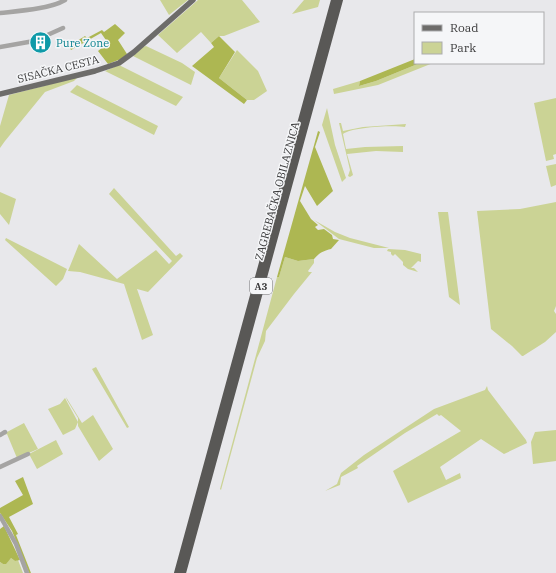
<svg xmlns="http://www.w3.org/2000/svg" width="556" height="573" viewBox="0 0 556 573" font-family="'IBM Plex Serif',serif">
  <rect width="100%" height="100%" fill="#e8e8eb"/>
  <path fill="#cbd395" d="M160,0H188L169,15Z
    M198,0H242L260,22L224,36H219L211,43L201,32L177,53L158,35Z
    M304,0H320L318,7L292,14Z
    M146,46L182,63L195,72L191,85L133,56L143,47Z
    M237,50L258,71L267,91L254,100H247L219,78Z
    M420,63H433L378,85L334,94L333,89L360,81L359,86L376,81Z
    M119,65L183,97L176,106L105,71Z
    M78,77L74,81L45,92L5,141L0,148V126L9,95Z
    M77,85L158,126L154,135L70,92Z
    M556,98V154L553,155L554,159L546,161L534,103Z
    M327,108L335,145L346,178L342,182L322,125Z
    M339,123H341L343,131L363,127L406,124L405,127C393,125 352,127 343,134L346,149L365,147L403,146V152L376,151L347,154L353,175L350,177L348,176L350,170Z
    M556,164V185L551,187L546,166Z
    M114,188L176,256L180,253L183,256L148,292L137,289L153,335L142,340L124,284L80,272L68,271L79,244L117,279L156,250L169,264L172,261L109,194Z
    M0,192L16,199L9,225L0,214Z
    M556,202V306L554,311L556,314V332L545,342L523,356H522L512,346L491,329L477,211L520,209Z
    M438,212H448L460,305L449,297Z
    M314,220L335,232L350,238L389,248H374L339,239Z
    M6,238L67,269L63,279L56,286L5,240Z
    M388,249L405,250L421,254V262L418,261L411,268H414L418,272L408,269L403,265V262L395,254L393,256L391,254V252L387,251Z
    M285,257L298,261L314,259V263L308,271L309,272H312L294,294L266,331L265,341L257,358L221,490L220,489L277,277H279Z
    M96,367L129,427L127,428L92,369Z
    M487,386L488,390L526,440L527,443L504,454L481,439L440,467L446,480L460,473L461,478L408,503L393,471L461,431L441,415L439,416L437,414L405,433L357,466L358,468L341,477L340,485L325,491L337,484L341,473L364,455L434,409L485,390Z
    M66,397L82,423L93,415L113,449L99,461L78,426V418L67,400Z
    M65,398L78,422L75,429L63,435L48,409L60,404Z
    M24,423L38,449L17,458L7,434L5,435L7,432Z
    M556,430V461L533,464L531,442L535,432Z
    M56,440L63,454L37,469L29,454Z
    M11,558L15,561L18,560L23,573H0V562L3,564Z"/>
  <path fill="#adb752" d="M115,24L125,33L118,40L127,54L121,59L108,64L98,51L108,43L101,33L71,50L69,46L85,36L87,38L102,30L104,32Z
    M219,36L235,52L219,78L247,100L244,104L192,66L214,47L211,43Z
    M415,59V63H420L376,81L359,86L360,81Z
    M318,131L320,132L315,147L333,191L317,206L305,186L300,201L311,219L318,225L315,227L318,230L324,229L332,235L333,239L339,240L331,249C323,251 319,253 314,259L298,261L285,257L279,277H277Z
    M23,477L33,504L9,517L18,534L16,535L31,573H29L12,531L0,513V508L23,495L15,481Z
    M4,526L20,560L15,561L11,558L6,564H3L0,562V529Z"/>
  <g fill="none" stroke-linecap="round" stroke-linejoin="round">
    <path stroke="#a5a4a3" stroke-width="4.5" d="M0,13C18,11 50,9 65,0
      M0,47L34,41L63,28
      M0,435L5,432
      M0,467L28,454
      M0,516L16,544L27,573"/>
    <path stroke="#6d6c6a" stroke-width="5.5" d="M0,94L95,71L119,63L134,52L193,0"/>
    <path stroke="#595856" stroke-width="6" d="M177,573L334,0
      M183,573L340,0"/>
  </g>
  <defs>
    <symbol id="building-disc" viewBox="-11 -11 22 22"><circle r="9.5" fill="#0f9aa8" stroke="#f5f6f8"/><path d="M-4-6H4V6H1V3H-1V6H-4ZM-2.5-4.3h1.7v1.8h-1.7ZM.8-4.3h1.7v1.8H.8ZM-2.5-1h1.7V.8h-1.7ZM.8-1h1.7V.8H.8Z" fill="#fff"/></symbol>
  </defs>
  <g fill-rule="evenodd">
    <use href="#building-disc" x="28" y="30" width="25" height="25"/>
  </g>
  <g text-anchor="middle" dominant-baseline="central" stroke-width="3" stroke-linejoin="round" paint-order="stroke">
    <rect fill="#f5f6f8" stroke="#737374" stroke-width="1" x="250" y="278" width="22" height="16" rx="3"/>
    <g font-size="10" font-weight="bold" fill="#3b3b3c">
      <text x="261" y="286">A3</text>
    </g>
    <g font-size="11" fill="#0d838f" stroke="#f5f6f8" text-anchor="start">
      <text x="56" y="43">Pure Zone</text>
    </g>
    <g font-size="11" fill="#3b3b3c" stroke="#f5f6f8">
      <text transform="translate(58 69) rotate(-14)">SISAČKA CESTA</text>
      <text transform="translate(277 191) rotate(-75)">ZAGREBAČKA OBILAZNICA</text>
    </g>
  </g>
  <rect x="414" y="12" width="130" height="52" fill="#f5f6f8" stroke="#ababad"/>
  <rect x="422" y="25" width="20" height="6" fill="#6d6c6a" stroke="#ababad"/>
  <text x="450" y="32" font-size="12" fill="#3b3b3c">Road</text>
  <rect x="422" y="42" width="20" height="12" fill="#cbd395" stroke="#ababad"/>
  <text x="450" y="52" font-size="12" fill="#3b3b3c">Park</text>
</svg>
